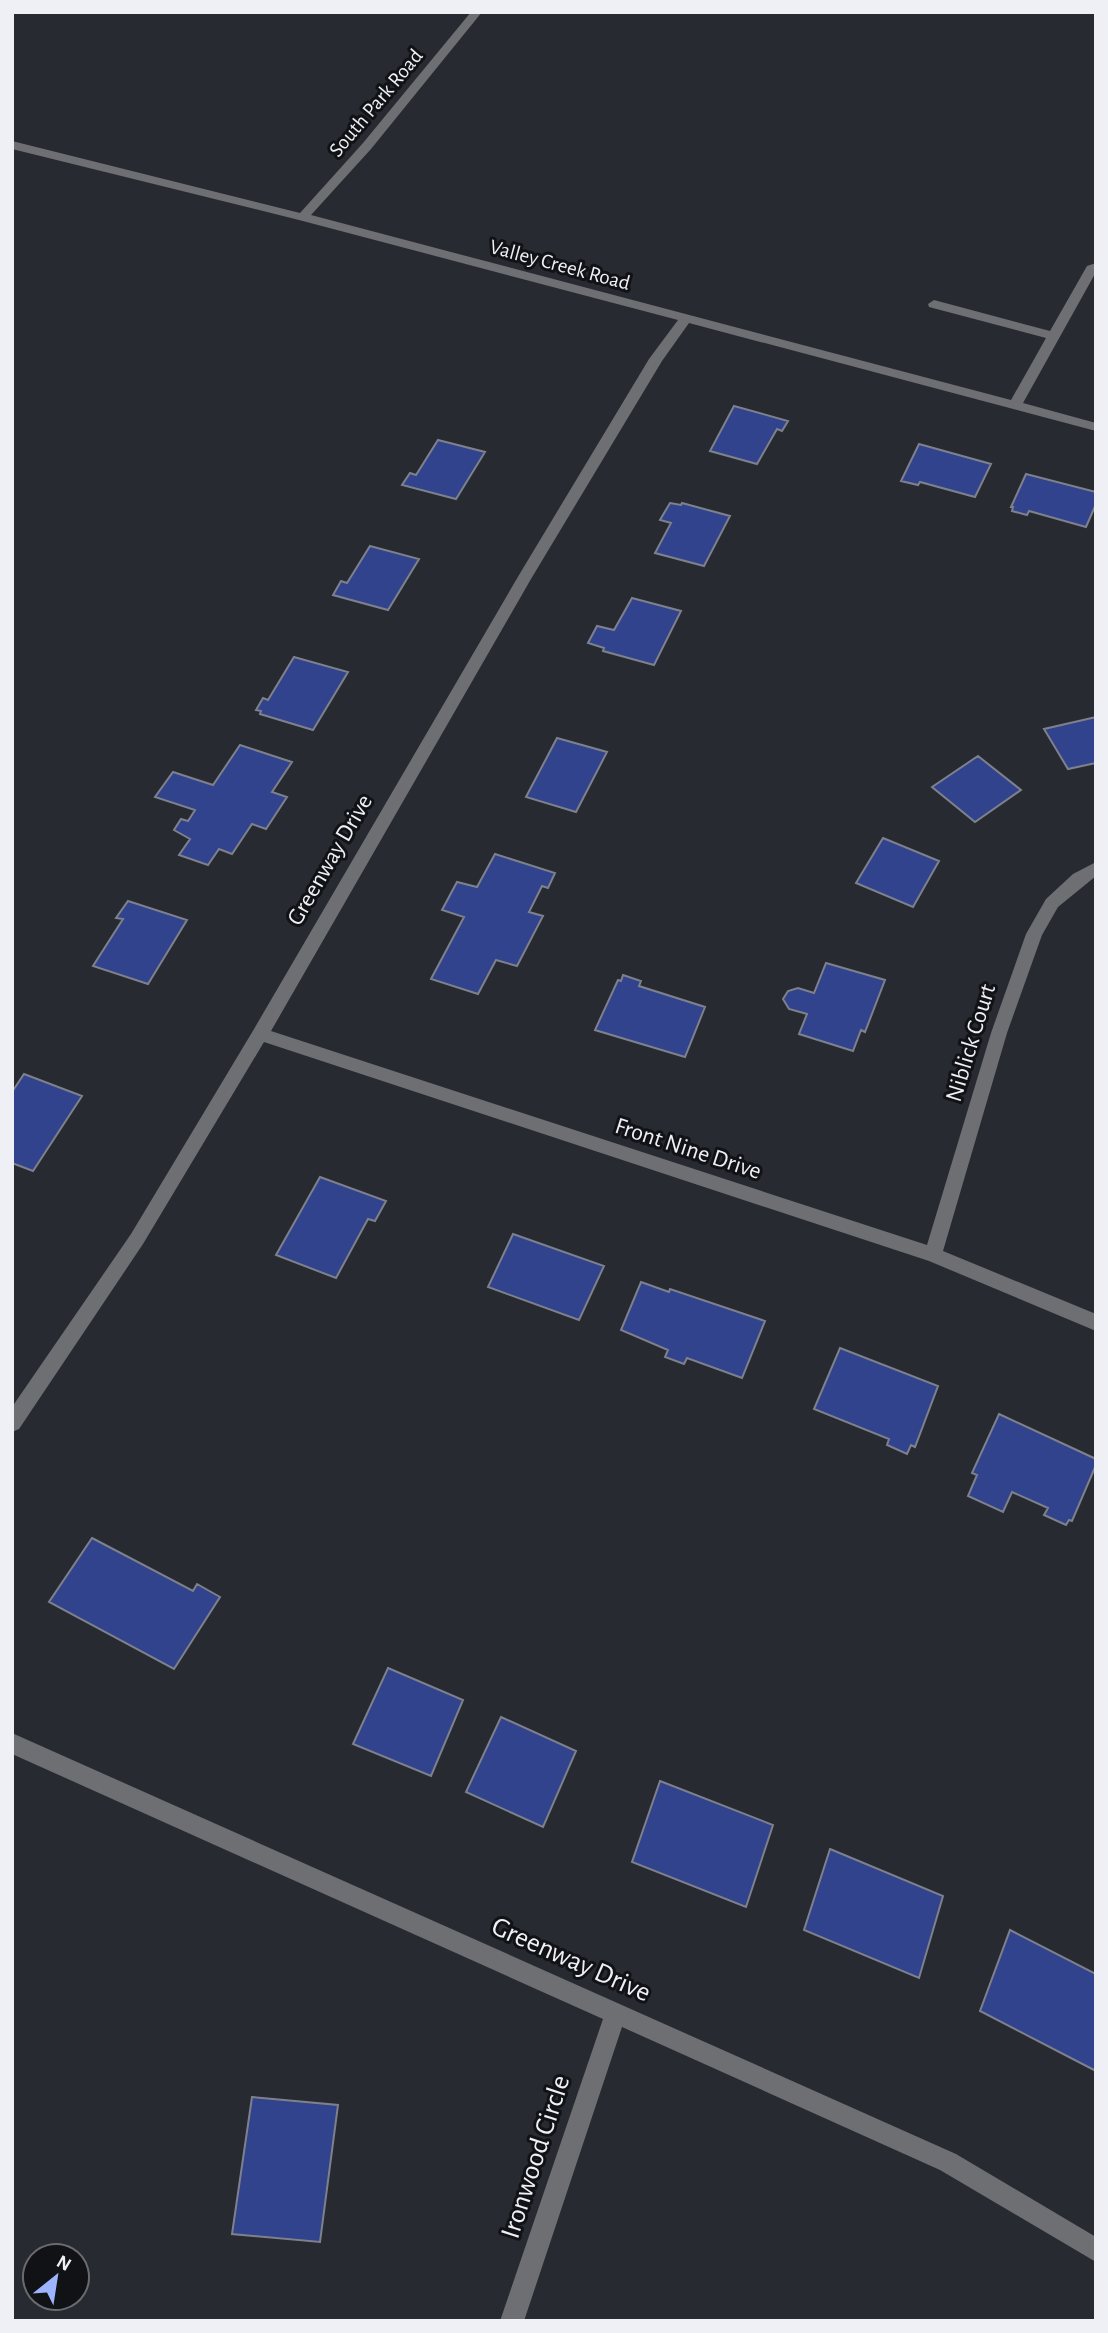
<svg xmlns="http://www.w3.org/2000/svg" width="1108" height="2333" viewBox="0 0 1108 2333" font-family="'Alegreya Sans',sans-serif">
  <rect width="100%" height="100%" fill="#272a31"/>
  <path fill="#30438c" stroke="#7e818b" stroke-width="2" d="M734,406L788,421L782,431L777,429L757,464L710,451Z
    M438,440L485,452L456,499L402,485L410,473L416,475Z
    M919,444L991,464L975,497L920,482L918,485L901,481Z
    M1026,474L1096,492V504L1086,527L1029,511L1027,515L1012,511L1013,507H1011Z
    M670,503L681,505L682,503L730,516L704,566L655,553L671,523L660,520Z
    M370,546L419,559L388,610L333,595L341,581L347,583Z
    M632,598L681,611L654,665L603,651L604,648L588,643L597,626L614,630Z
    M294,657L348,672L313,730L260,714L261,711L256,710L263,698L268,700Z
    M1096,717V763L1068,769L1044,729Z
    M557,738L607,752L576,812L526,797Z
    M240,745L292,762L272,792L287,797L266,829L252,824L232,854L219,849L208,865L179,855L190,839L174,830L181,819L188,821L195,810L155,797L173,772L213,785Z
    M978,756L1021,790L975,822L932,787Z
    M883,838L939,861L913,907L856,883Z
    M495,854L555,873L548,888L542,886L529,912L543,916L517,966L496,960L478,994L431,979L464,917L442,910L457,882L477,887Z
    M128,901L187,920L148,984L93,966L123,919L116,918Z
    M826,963L885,980L865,1032L861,1030L853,1051L799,1034L807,1014L789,1009L783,999L788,991L798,988L814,993Z
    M623,975L641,981L639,986L705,1007L685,1057L595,1030L618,980L621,981Z
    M24,1074L82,1096L33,1171L12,1163V1092Z
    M320,1177L386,1201L375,1221L368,1219L336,1278L276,1255Z
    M513,1234L604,1266L579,1320L488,1287Z
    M641,1282L669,1292L670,1289L765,1321L742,1378L687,1358L684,1364L665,1357L668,1350L621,1330Z
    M840,1348L938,1386L915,1447L911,1445L907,1454L887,1445L889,1439L814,1409Z
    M999,1414L1096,1459V1465L1072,1521L1069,1520L1066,1525L1044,1515L1048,1508L1012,1492L1003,1512L968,1496L977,1475L972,1473Z
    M92,1538L193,1591L197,1584L220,1597L174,1669L49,1602Z
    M388,1668L463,1700L431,1776L353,1744Z
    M501,1717L576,1751L543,1827L466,1792Z
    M660,1781L773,1825L746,1907L632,1862Z
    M830,1849L943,1896L919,1978L804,1930Z
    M1010,1930L1096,1974V2071L980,2011Z
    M252,2097L338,2105L320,2242L232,2234Z"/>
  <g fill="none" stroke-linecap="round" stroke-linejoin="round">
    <path fill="#6e6f73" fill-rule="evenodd" d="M471,12H482L371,149L311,215L1011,400L1046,338L929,307L928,304L934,300L1050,331L1087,266L1096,263V272L1023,403L1096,423V431L689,323L662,361L531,579L271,1031L927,1245L991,1033L1026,934L1046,899L1073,874L1096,862V876L1058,907L1042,935L1007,1033L943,1251L1096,1314V1331L929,1261L264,1042L143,1244L19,1429L12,1432V1407L131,1234L254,1029L519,575L649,359L678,320L299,220L12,149V141L300,213L363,143Z
      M12,1733L956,2154L1096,2237V2262L940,2170L622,2027L524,2321H500L603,2019L12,1754Z"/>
  </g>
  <g text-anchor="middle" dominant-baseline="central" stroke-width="6" stroke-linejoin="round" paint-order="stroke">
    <g font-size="21" fill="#eef0f5" stroke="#111216">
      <text transform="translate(376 103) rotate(-50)">South Park Road</text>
      <text transform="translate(560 265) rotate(15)">Valley Creek Road</text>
    </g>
    <g font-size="24" fill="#eef0f5" stroke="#111216">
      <text transform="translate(330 860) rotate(-60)">Greenway Drive</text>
      <text transform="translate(971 1043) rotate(-73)">Niblick Court</text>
      <text transform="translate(688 1149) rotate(18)">Front Nine Drive</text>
    </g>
    <g font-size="28" fill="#eef0f5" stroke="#111216">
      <text transform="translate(571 1960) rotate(24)">Greenway Drive</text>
      <text transform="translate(536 2157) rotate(-72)">Ironwood Circle</text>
    </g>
  </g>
  <rect width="1108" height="2333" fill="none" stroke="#eef0f5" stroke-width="28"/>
  <g transform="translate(56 2277) rotate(30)"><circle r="33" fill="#111216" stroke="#696b6f" stroke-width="2"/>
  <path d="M0-5L12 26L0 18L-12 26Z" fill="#9cb4fd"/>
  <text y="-10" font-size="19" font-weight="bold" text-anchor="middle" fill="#eef0f5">N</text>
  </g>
</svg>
